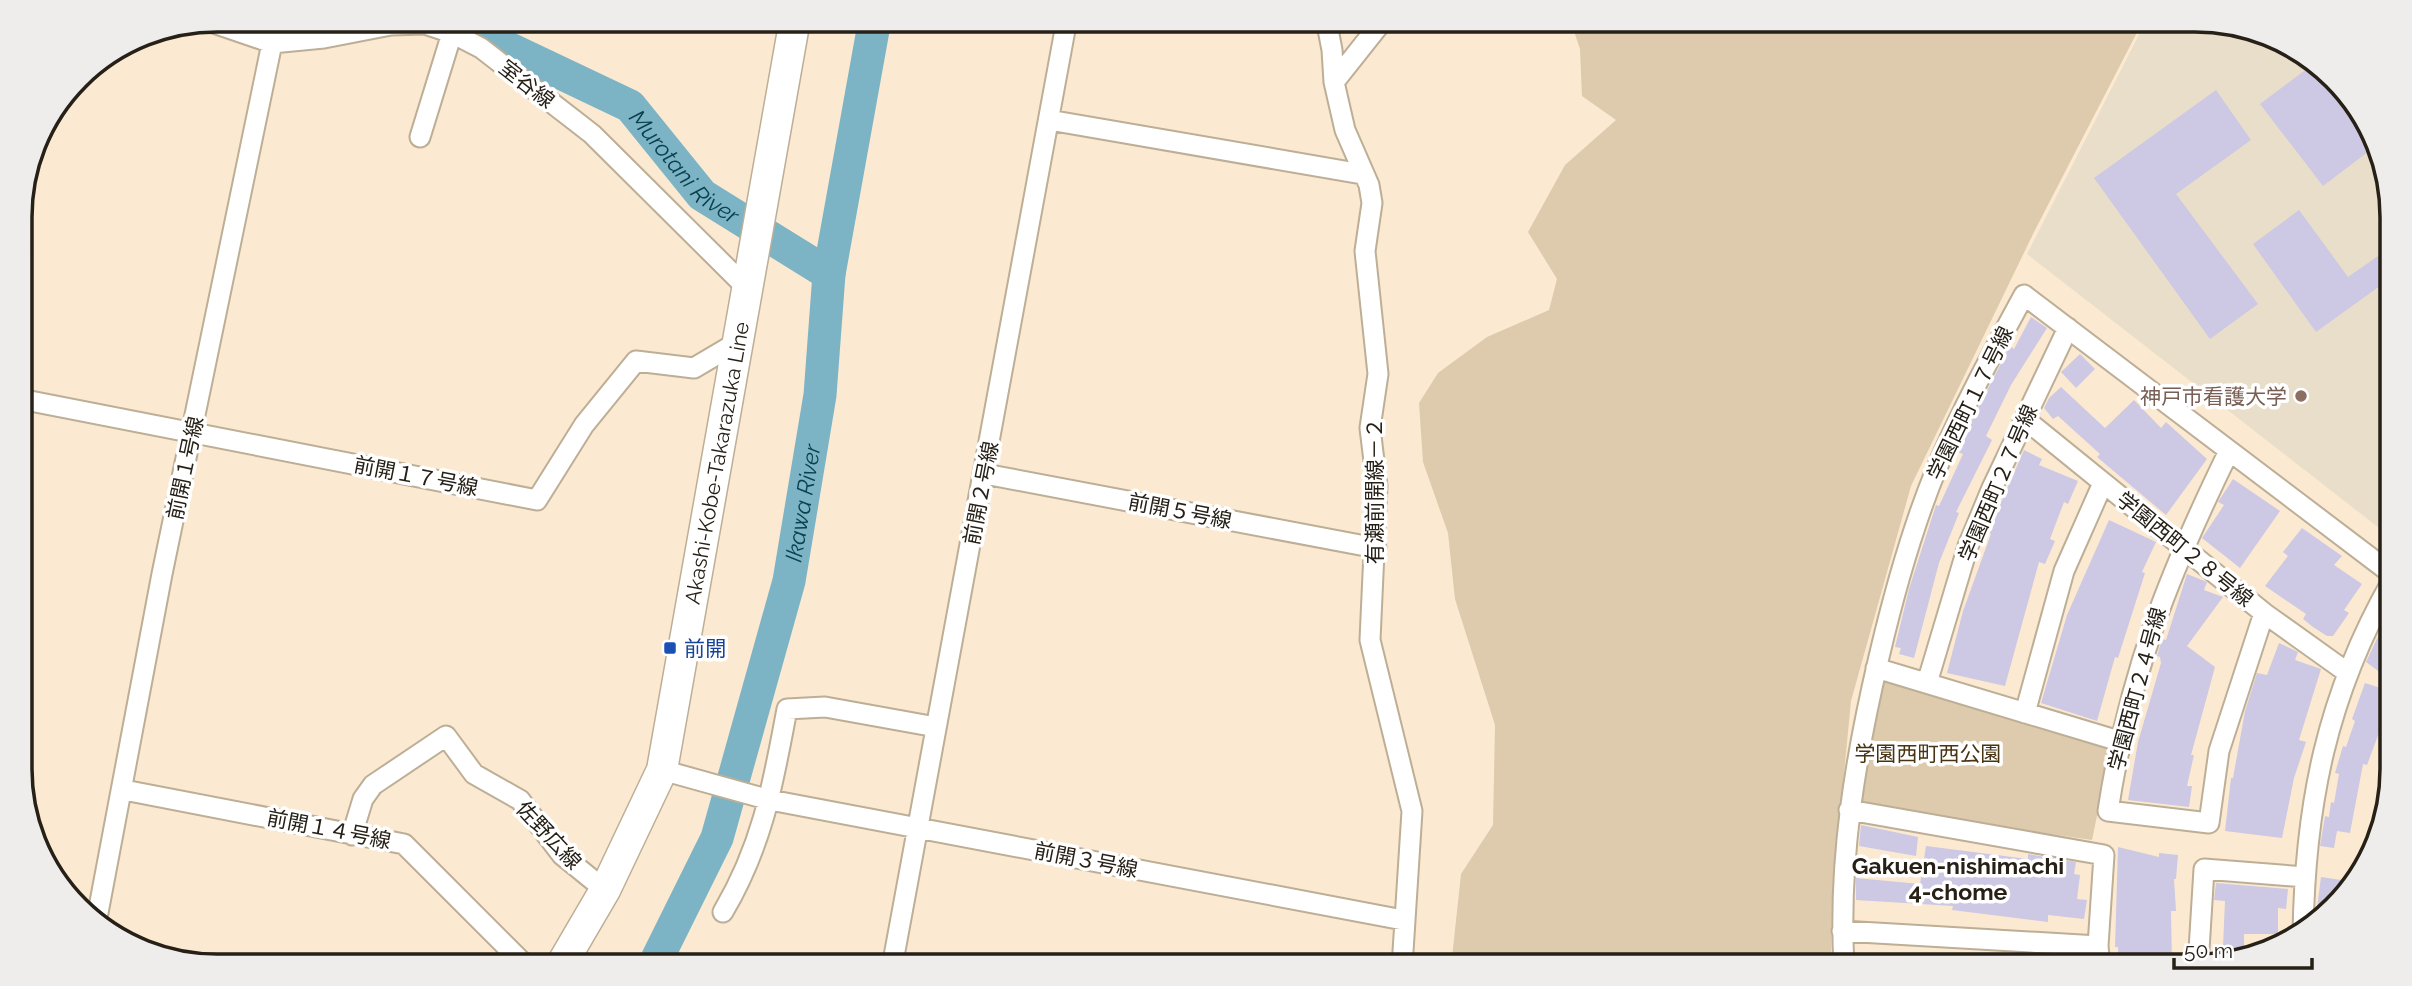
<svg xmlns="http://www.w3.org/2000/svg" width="2412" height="986" viewBox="0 0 2412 986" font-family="Raleway,'Noto Sans JP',sans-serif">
  <rect width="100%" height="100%" fill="#fbead1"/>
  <path fill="#e8dec9" d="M2147,19H2196L2271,34L2352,96L2391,190L2392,538L2027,254Z"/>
  <path fill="#decaac" d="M1570,19H2144L2034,232L1911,486L1851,701L1832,898L1831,966L1451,967L1461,874L1493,825L1495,725L1455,599L1448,533L1423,462L1419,403L1438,373L1487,337L1549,310L1557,279L1528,232L1565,165L1616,120L1582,96L1580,49Z
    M1889,677L2100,742L2110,753L2092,840L1866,807L1858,795L1878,685Z"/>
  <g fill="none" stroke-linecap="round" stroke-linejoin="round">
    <g stroke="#7cb4c6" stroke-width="33">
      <path d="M245,19L297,24L325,19"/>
      <path id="s1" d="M467,19L487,38L630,106L702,195L829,274"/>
      <path id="s2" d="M653,967L717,838L789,581L820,395L829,274L875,19"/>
    </g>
  </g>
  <path fill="#cdc8e3" d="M2312,65L2352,96L2373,148L2323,186L2260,104Z
    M2216,90L2251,140L2176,194L2258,304L2210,339L2094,178Z
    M2299,210L2348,277L2391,247V278L2316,332L2253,244Z
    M2031,317L2047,328L2011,385L1986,436L1992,440L1956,512L1959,513L1939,563L1914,658L1899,654L1901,648L1895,647L1909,589L1936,505L1939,506L1963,454L1957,452L1978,408L2010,346L2014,349Z
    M2080,354L2095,369L2076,388L2061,372Z
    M2061,387L2105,428L2134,400L2161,428L2166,422L2207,459L2166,515L2097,457L2100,454L2058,416L2053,419L2044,408L2049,398Z
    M2024,450L2042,459L2039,465L2078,481L2068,504L2064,502L2050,539L2055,541L2045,564L2039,562L2005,686L1947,673L1963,611L1991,534L1988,532Z
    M2233,479L2280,511L2240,568L2202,538L2224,505L2218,502Z
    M2109,520L2156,542L2142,572L2145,573L2118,658L2115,657L2097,721L2041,703L2067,615Z
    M2302,528L2342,556L2334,565L2362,584L2344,610L2349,613L2333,636H2327L2313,627L2303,619L2306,614L2265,586L2288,556L2283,552Z
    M2187,574L2207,582L2204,590L2223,597L2187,646L2215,667L2191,755H2194L2187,786H2192L2189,807L2128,800L2138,742L2161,663L2160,657L2157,656L2162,639L2166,640Z
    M2392,607V681L2366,662Z
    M2279,643L2298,652L2295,660L2321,669L2299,740L2306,742L2294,778L2282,838L2225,831L2231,778H2233L2245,711L2257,673L2267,675Z
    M2365,683L2393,692V695L2367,765L2363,764L2350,833L2337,831L2334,848L2320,846L2325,816L2329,817L2331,802L2334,803L2339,774L2335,773L2343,746L2346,747L2355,721L2352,719Z
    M1861,825L1918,837L1916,856L1859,846Z
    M1926,846L2028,859V854L2076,862L2074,874L2080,875L2077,899L2087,900L2084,919L2048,915V922L1952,910L1953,906L1856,900V878L1920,884Z
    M2118,847L2159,857V853L2178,855L2176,879H2174L2176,911H2171L2172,966H2119L2118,947H2115Z
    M2321,877L2348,881L2316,921V916Z
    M2216,883L2288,889L2286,909L2278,908V934H2244V946H2259V949L2216,964V947H2223L2225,901L2214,900Z"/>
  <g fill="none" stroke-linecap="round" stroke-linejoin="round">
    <defs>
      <path id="street" d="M1326,19L1332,50L1334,82L1345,130L1369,185L1372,203L1365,251L1378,374L1370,428L1377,486L1370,640L1412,811L1402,967
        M208,21L272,43L324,38L391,25L425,24L452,33L481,48L592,134L747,288
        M1334,82L1384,19
        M1049,120L1362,174
        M420,137L452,33
        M20,399L537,500L584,425L636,361L694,368L738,342
        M2026,420L2264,613L2348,673
        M2229,451C2169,574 2129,673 2108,811L2209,823L2219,751L2264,613
        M985,474L1376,548
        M1876,668L2119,741
        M1927,683L1968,546L1992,488L2068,328
        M2025,713L2064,571L2103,483
        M662,770L770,800L1403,920
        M124,790L404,844L527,967
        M1849,810L2104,855L2098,946L2100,966
        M352,835L363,799L373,785L446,736L474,774L520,800L562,855L605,890
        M723,912C763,844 773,784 787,709L825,707L936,727
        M97,918L162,574L277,19
        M1842,931L2098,946
        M2303,934C2305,804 2327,695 2392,581
        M1844,966C1838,861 1855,759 1879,657C1894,593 1911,531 1936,470C1962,409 1993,352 2024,295L2392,574
        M2198,966L2204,869L2305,877
        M892,967L1067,19"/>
      <g id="primary">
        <path id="s3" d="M560,967L605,890L662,770L795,19"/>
      </g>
    </defs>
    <use href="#street" stroke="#bdae96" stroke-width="23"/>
    <use href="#primary" stroke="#bdae96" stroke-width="33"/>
    <use href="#street" stroke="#fff" stroke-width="19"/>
    <use href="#primary" stroke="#fff" stroke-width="30"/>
  </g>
  <circle fill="#8d6e63" stroke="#fff" stroke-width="2.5" cx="2301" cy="396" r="7"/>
  <rect fill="#1a4fb4" stroke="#fff" stroke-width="2.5" x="663" y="641" width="14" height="14" rx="3.5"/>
  <g text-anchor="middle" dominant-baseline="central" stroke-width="7" stroke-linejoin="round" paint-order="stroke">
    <g font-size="21" fill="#262017" stroke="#fff">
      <text transform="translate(527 84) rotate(38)">室谷線</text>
      <text transform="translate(1970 403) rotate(-64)">学園西町１７号線</text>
      <text stroke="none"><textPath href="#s3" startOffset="534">Akashi-Kobe-Takarazuka Line</textPath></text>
      <text transform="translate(185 468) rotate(-78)">前開１号線</text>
      <text transform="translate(416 476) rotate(11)">前開１７号線</text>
      <text transform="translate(1998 483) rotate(-67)">学園西町２７号線</text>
      <text transform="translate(1374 491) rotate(-90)">有瀬前開線－２</text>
      <text transform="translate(981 493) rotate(-79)">前開２号線</text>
      <text transform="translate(1180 511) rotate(11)">前開５号線</text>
      <text transform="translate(2185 549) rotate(39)">学園西町２８号線</text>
      <text transform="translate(2137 689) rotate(-75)">学園西町２４号線</text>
      <text transform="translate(329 829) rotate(11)">前開１４号線</text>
      <text transform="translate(549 835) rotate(47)">佐野広線</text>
      <text transform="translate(1086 860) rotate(11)">前開３号線</text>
    </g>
    <g font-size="21" fill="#785e54" stroke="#fff" text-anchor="end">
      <text x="2287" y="396">神戸市看護大学</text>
    </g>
    <g font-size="21" fill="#164399" stroke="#fff" text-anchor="start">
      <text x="684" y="648">前開</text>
    </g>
    <g font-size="21" fill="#483412" stroke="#fff">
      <text x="1928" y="753">学園西町西公園</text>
    </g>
    <g font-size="23" font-style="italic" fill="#0d404d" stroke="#fff">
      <text stroke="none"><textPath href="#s1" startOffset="268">Murotani River</textPath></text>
      <text stroke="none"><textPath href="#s2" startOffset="490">Ikawa River</textPath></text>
    </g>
    <g font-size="23" font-weight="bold" fill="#262017" stroke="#fff">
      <text x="1958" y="865">Gakuen-nishimachi<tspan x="1958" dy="26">4-chome</tspan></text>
    </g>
  </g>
  <path d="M0 0H2412V986H0ZM217 32H2195A185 185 0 0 1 2380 217V769A185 185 0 0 1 2195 954H217A185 185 0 0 1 32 769V217A185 185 0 0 1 217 32Z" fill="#eeedec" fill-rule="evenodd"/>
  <path fill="none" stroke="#262017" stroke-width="3.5" d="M217 32H2195A185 185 0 0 1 2380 217V769A185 185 0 0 1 2195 954H217A185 185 0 0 1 32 769V217A185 185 0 0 1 217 32Z"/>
  <path d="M2174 958v10h138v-10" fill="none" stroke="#262017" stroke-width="3.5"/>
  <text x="2184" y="958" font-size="21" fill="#262017" stroke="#ffffff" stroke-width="5" paint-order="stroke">50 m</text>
</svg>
